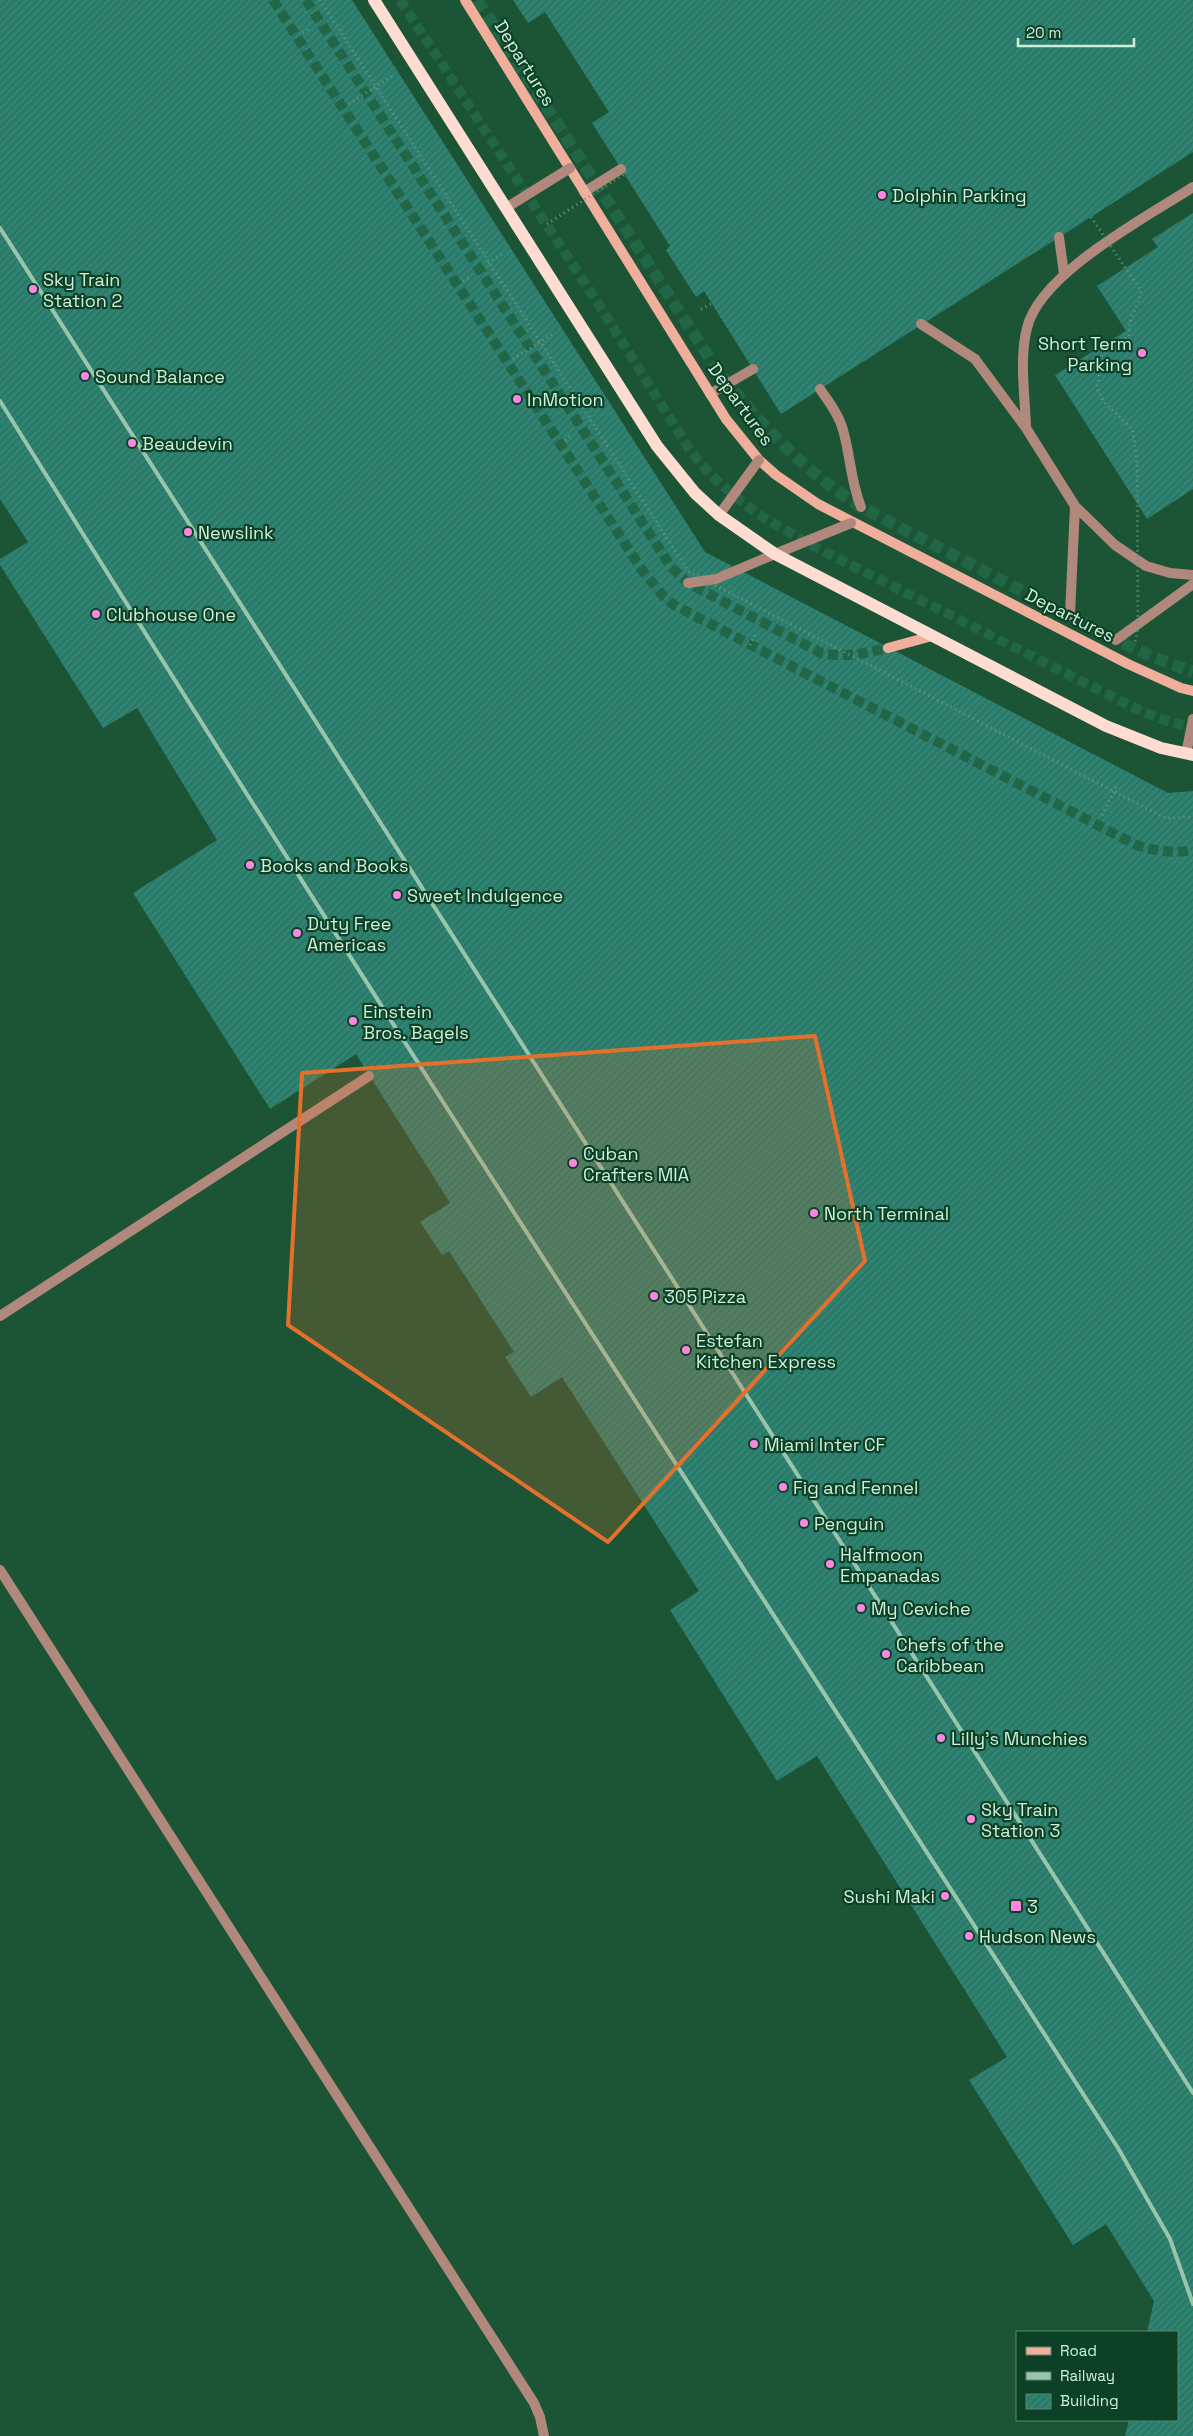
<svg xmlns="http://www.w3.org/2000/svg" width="1193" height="2436" viewBox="0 0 1193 2436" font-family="'Space Grotesk',sans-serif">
  <defs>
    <pattern id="building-hatch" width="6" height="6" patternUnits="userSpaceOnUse" patternTransform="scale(1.25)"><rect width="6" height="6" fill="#2b8572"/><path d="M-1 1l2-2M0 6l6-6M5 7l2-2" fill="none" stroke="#346a5c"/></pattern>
  </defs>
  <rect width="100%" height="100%" fill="#024e2c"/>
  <path fill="#1c5536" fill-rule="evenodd" d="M0,0H1193V2436H0ZM1017,2332H1177V2420H1017Z"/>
  <path fill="url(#building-hatch)" d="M0,0H352L705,552L1168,793L1193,791V2436H1125L1129,2420H1177V2332H1147L1154,2301L1106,2224L1073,2245L969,2080L1007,2057L817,1756L777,1781L670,1610L699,1591L562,1377L531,1397L505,1357L514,1352L449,1251L442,1255L420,1222L450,1203L356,1054L270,1109L133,893L217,840L137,708L103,728L0,565V559L28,542L0,499Z
    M513,0H1193V152L781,414L704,291L696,297L666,250L670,246L592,123L609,112L545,12L528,23Z
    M1193,213V489L1147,519L1055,375L1126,331L1097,286L1158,247L1152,239Z"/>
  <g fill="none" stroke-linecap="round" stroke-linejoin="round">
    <path stroke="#216646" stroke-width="10" stroke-dasharray="10 5" stroke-linecap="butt" d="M273,0L642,570L663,596L674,605L1136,845C1156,851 1173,854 1193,850
      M306,0L671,567L688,583L821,653C845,658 865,653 888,648
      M400,0L599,305L691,452L711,475L732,494L758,514L809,544L1133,707L1157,718L1193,728"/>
    <path stroke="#216646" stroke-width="12" stroke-dasharray="12 6" stroke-linecap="butt" d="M477,0L714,365C755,420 803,470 861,507L1116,640L1151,656L1193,672"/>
    <path stroke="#659c80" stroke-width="3" stroke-dasharray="1 4" stroke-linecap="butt" d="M303,33L309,29
      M349,104L392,76
      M463,281L469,278
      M701,309L711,304
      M513,359L555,333
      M551,406L553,405
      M565,440L570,436
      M750,645L756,633
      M1102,815L1116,787"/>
    <path stroke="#b1887c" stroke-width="10" d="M584,192L621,169
      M1059,237L1064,274
      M921,324L975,359L1026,428L1075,506L1115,545L1146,566L1170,573L1193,575
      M820,389C829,402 839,415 843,430C851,458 850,479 861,507
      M710,394L753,369
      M1026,427C1025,395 1019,359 1027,328C1040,273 1147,217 1193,187
      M688,583L716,579L775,554
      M1070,615L1075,506
      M1116,640L1193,584
      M0,1316L369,1076
      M0,1570L534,2403L540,2417L544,2436"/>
    <path stroke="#f0af9c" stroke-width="10" d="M465,0L726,419L759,460L776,475L818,504L1128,664L1181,688L1193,691
      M888,648L932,636"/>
    <path stroke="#99c5ac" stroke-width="4" d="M0,228L1193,2093
      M0,401C365,988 743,1567 1118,2148L1170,2239L1193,2304"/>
    <path stroke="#659c80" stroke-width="3" stroke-dasharray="1 4" stroke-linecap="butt" d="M320,0L688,571L1165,818L1193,817
      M1091,217L1141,291C1140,300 1137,303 1134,311C1130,319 1129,327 1129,336L1102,354L1097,389L1104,402L1133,430L1137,466L1138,628L1135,643
      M547,224L624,174
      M488,263L504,253"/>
    <path stroke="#b1887c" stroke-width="10" d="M506,208L570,168
      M719,515L759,460
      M775,554L851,523
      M1186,754L1193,719"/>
    <path stroke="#fedcd2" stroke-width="12" d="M374,0L657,446L695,493L719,515L775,554L1106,726L1161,748L1193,755"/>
  </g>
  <path fill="#e4702b" fill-opacity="0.2" stroke="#e4702b" stroke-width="4" stroke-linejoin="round" d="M815,1036L865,1261L608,1542L288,1325L302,1073Z"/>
  <g fill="#fd86e2" stroke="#0d4127" stroke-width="2">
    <circle cx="882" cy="195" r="5"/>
    <circle cx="33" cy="289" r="5"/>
    <circle cx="1142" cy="353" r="5"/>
    <circle cx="85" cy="376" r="5"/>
    <circle cx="517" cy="399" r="5"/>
    <circle cx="132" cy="443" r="5"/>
    <circle cx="188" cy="532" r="5"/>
    <circle cx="96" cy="614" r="5"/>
    <circle cx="250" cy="865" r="5"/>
    <circle cx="397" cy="895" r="5"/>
    <circle cx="297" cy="933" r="5"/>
    <circle cx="353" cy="1021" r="5"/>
    <circle cx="573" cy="1163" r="5"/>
    <circle cx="814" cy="1213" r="5"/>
    <circle cx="654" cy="1296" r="5"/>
    <circle cx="686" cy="1350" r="5"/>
    <circle cx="754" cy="1444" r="5"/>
    <circle cx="783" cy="1487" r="5"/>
    <circle cx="804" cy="1523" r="5"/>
    <circle cx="830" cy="1564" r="5"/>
    <circle cx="861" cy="1608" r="5"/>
    <circle cx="886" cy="1654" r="5"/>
    <circle cx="941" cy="1738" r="5"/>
    <circle cx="971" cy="1819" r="5"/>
    <circle cx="945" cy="1896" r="5"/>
    <rect x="1010" y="1900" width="12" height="12" rx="2.5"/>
    <circle cx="969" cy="1936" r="5"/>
  </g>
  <g text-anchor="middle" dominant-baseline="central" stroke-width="4.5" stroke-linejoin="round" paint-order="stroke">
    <g font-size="18" fill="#cff0da" stroke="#0d4127">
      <text transform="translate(525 63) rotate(58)">Departures</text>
      <text transform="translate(741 404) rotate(54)">Departures</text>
      <text transform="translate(1070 615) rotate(27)">Departures</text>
    </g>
    <g font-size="18" fill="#cff0da" stroke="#0d4127" text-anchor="start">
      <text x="892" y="195">Dolphin Parking</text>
      <text x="43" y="279">Sky Train<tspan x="43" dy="21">Station 2</tspan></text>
      <text x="1132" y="343" text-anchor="end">Short Term<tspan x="1132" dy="21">Parking</tspan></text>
      <text x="95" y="376">Sound Balance</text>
      <text x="527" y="399">InMotion</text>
      <text x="142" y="443">Beaudevin</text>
      <text x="198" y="532">Newslink</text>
      <text x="106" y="614">Clubhouse One</text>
      <text x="260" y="865">Books and Books</text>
      <text x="407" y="895">Sweet Indulgence</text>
      <text x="307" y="923">Duty Free<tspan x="307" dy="21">Americas</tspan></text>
      <text x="363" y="1011">Einstein<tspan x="363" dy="21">Bros. Bagels</tspan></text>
      <text x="583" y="1153">Cuban<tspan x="583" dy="21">Crafters MIA</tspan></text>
      <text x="824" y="1213">North Terminal</text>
      <text x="664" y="1296">305 Pizza</text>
      <text x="696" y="1340">Estefan<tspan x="696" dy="21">Kitchen Express</tspan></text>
      <text x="764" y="1444">Miami Inter CF</text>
      <text x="793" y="1487">Fig and Fennel</text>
      <text x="814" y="1523">Penguin</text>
      <text x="840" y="1554">Halfmoon<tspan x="840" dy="21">Empanadas</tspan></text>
      <text x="871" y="1608">My Ceviche</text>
      <text x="896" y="1644">Chefs of the<tspan x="896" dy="21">Caribbean</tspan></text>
      <text x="951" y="1738">Lilly's Munchies</text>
      <text x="981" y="1809">Sky Train<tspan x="981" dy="21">Station 3</tspan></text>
      <text x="935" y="1896" text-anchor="end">Sushi Maki</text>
      <text x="1027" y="1906">3</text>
      <text x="979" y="1936">Hudson News</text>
    </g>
  </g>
  <rect x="1016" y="2331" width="162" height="90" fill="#0d4127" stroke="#5b876f"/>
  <rect x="1026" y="2347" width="25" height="8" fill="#f0af9c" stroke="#5b876f"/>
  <text x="1060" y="2356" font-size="15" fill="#cff0da">Road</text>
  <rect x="1026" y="2372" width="25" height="8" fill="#99c5ac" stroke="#5b876f"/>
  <text x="1060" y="2381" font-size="15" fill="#cff0da">Railway</text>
  <rect x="1026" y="2394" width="25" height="15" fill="url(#building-hatch)" stroke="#5b876f"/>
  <text x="1060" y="2406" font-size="15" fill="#cff0da">Building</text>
  <path d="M1018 38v8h116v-8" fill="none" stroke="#cff0da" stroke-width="2.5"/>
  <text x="1026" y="38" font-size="15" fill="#cff0da" stroke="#0d4127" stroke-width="4" paint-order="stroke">20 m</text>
</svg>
